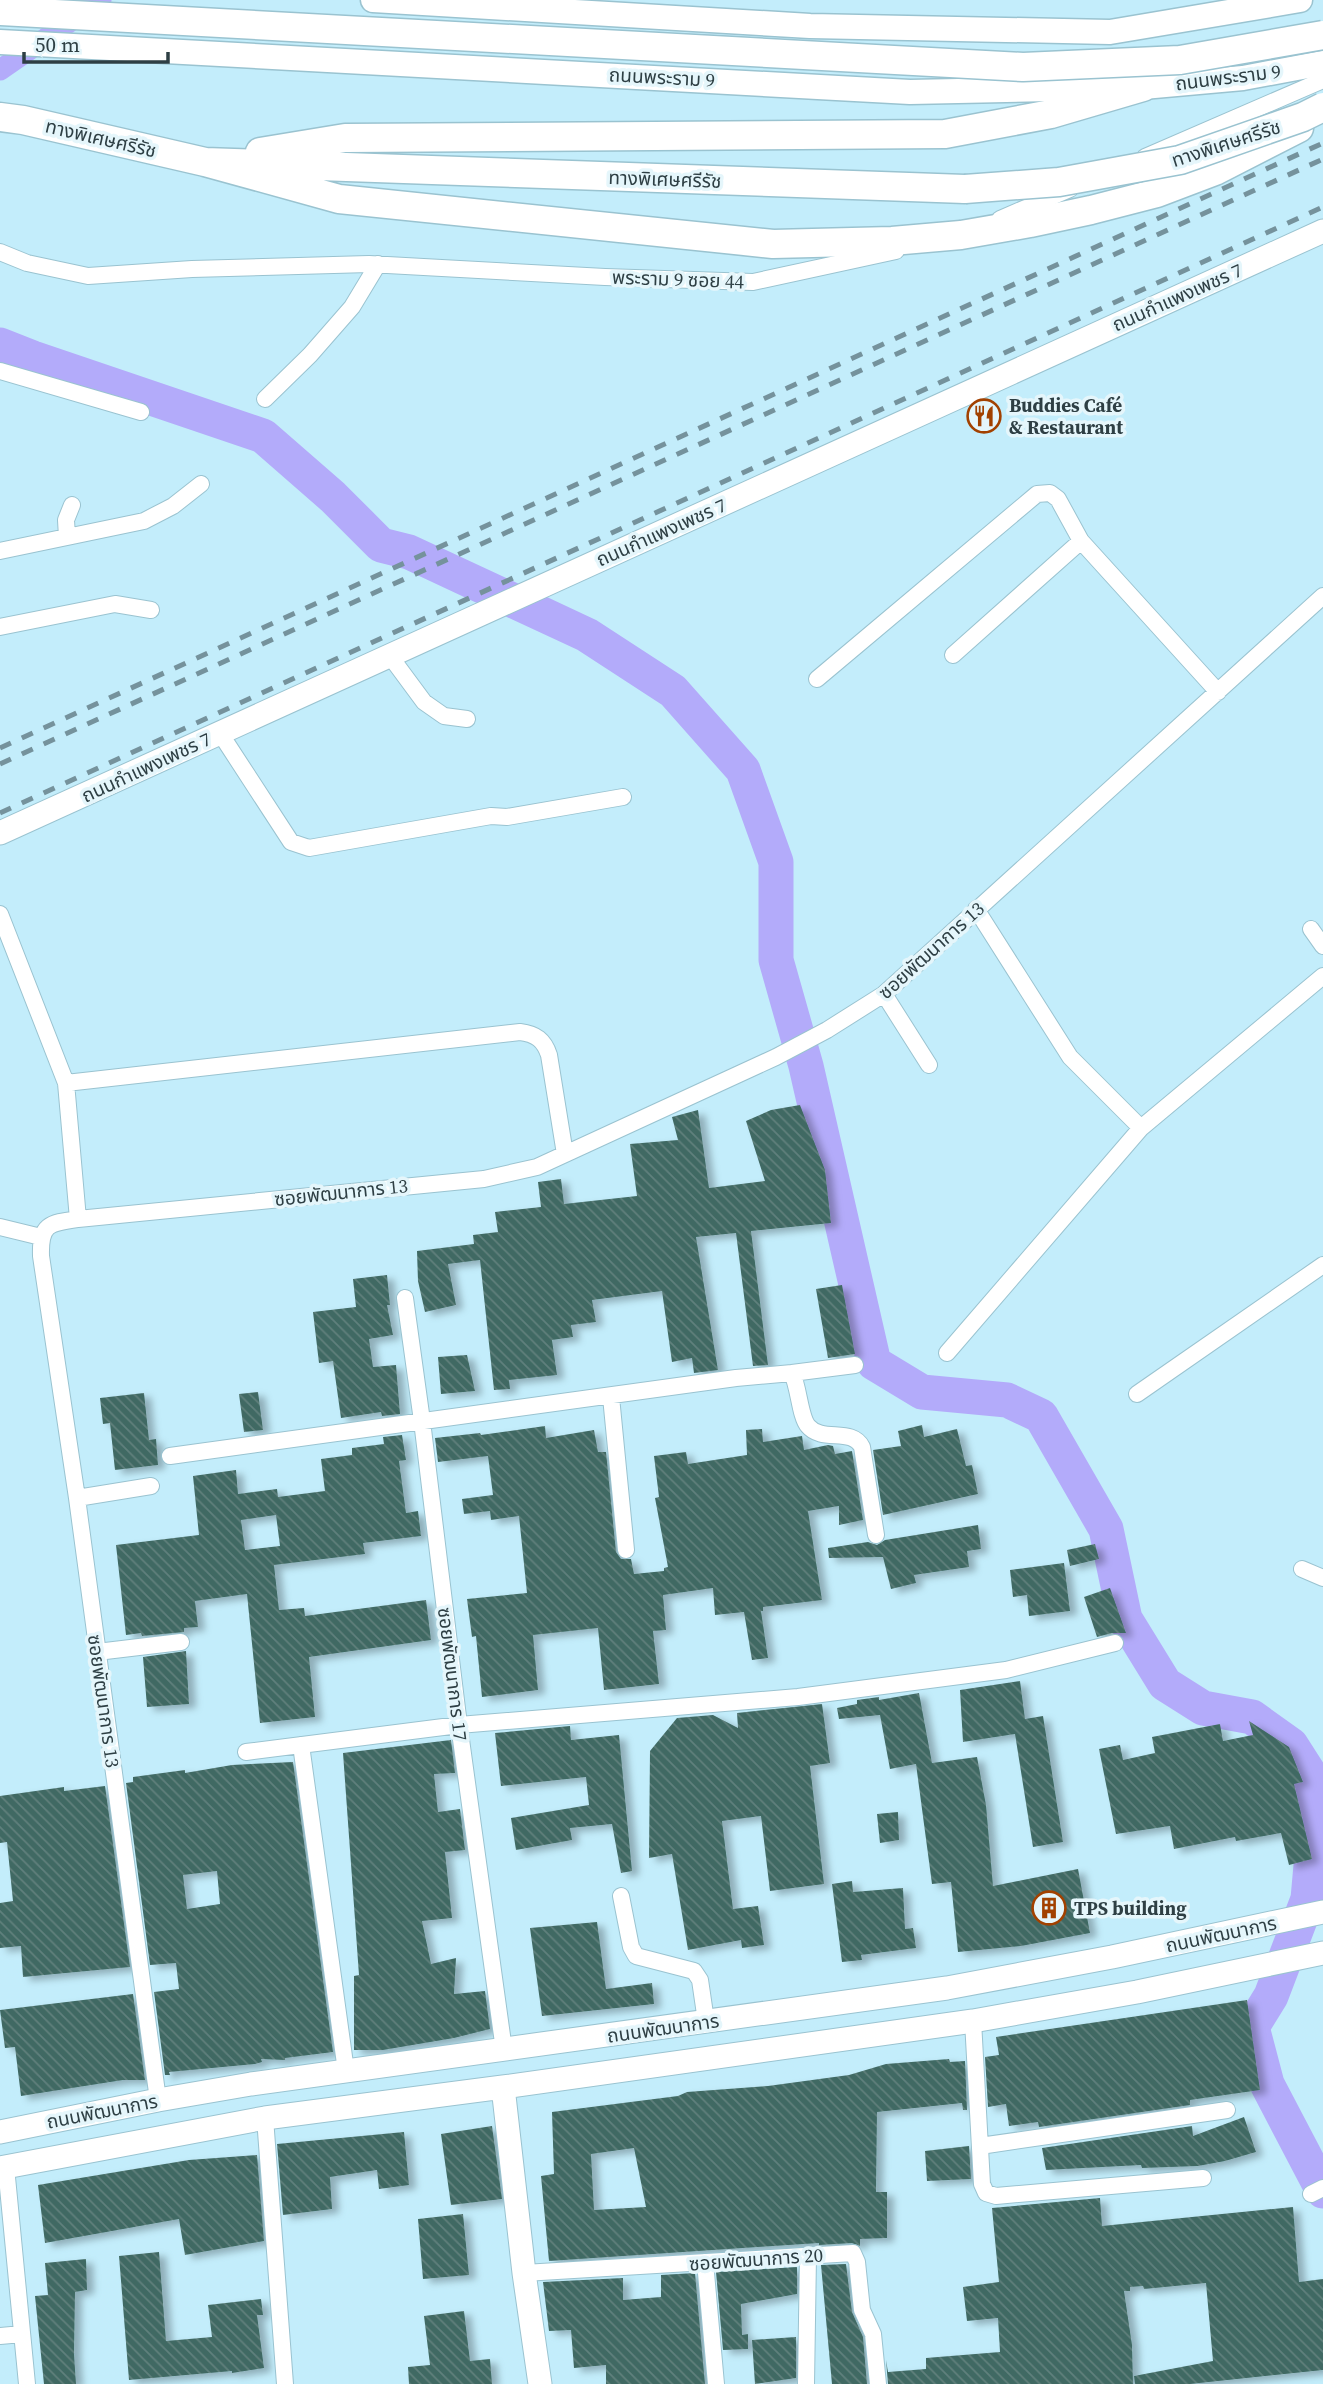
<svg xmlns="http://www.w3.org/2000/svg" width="1323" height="2384" viewBox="0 0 1323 2384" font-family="'Source Serif 4','Noto Sans Thai',serif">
  <defs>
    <pattern id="building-back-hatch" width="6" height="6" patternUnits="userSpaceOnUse" patternTransform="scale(1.75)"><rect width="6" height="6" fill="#406963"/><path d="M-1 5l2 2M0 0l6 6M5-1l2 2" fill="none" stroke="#60807c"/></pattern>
    <filter id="shadow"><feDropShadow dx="7" dy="4" stdDeviation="3.5" flood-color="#0004"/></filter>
  </defs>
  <rect width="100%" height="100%" fill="#c3edfb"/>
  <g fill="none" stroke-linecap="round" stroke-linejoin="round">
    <path stroke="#b3abfa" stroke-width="21" d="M0,70L101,0"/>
    <path stroke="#b3abfa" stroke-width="35" d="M0,345L33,358L263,436L333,497L381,545L409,552L587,635L673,691L743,770L776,862V960L806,1066L874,1363L922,1392L1007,1400L1041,1416L1106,1529L1125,1619L1165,1684L1203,1708L1252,1717L1291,1745L1309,1773L1313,1843L1308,1899L1271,1996L1252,2027L1267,2084L1323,2191"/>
  </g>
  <path fill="url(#building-back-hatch)" fill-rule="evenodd" filter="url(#shadow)" d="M800,1105L825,1170L831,1223L751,1231L768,1365L753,1366L736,1233L696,1237L718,1370L694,1373L692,1358L672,1362L662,1291L592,1300L596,1322L571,1325L573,1337L552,1340L557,1375L509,1380L510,1389L494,1390L480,1260L448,1264L456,1305L425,1312L418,1281L417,1251L474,1244L473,1235L498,1232L495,1212L541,1207L538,1182L561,1179L564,1204L637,1196L630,1144L678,1140L672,1117L698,1110L709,1188L765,1181L746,1121L771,1110Z
    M387,1275L390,1305H387L393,1335L369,1339L373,1367L396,1365L400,1414L382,1416L381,1412L341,1418L333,1361L319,1363L313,1312L356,1307L353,1279Z
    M842,1285L855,1354L828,1358L816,1289Z
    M467,1355L475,1391L441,1394L438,1357Z
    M258,1392L263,1430L244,1432L239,1394Z
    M144,1393L149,1440L156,1439L158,1465L115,1470L110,1423L103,1424L100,1398Z
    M922,1425L924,1437L957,1429L966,1466L972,1465L978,1494L883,1515L873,1450L901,1446L898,1431Z
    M545,1426L546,1438L594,1430L598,1452H606L616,1552L621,1559H631L634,1574L664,1571V1568L668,1567L655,1498L659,1497L654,1456L686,1452L688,1464L747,1455L746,1430L762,1429L763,1442L802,1436L804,1450L828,1445L833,1446L835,1454L852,1451L863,1520L839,1525V1506L808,1511L822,1600L763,1607V1611H761L768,1658L752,1660L744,1612L715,1615L713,1588L663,1595L666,1630L653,1631L659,1684L604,1690L598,1628L533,1635L538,1690L482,1697L476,1636L472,1637L467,1599L527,1593L519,1516L491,1520L490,1511L464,1514L462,1499L493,1495L488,1456L438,1462L435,1438L480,1433L481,1435Z
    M402,1435L406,1460L399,1461L406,1513L418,1511L421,1536L363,1543L365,1554L274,1565L279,1610L304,1608L305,1616L426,1600L431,1640L309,1657L315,1717L260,1723L247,1594L195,1601L198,1627L184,1628V1632L142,1636L141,1633L126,1635L116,1545L199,1535L193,1476L236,1470L238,1494L277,1489L278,1497L325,1491L321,1459L352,1455V1448L384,1444L383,1437ZM276,1515L280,1546L245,1550L241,1520Z
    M978,1525L981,1549L967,1551L969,1567L914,1575L916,1583L891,1589L883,1557L829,1558L828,1548L868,1542L877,1545L885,1540Z
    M1095,1544L1099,1559L1070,1566L1067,1550Z
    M1064,1563L1070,1611L1029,1616L1027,1595L1013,1597L1010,1570Z
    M1110,1588L1126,1633H1112L1097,1637L1084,1597Z
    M186,1651L189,1704L147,1707L143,1657Z
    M1020,1681L1025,1719L1043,1716L1063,1842L1033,1847L1015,1734L963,1742L960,1690Z
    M919,1693L932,1763L977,1757L986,1805L993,1886L1078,1869L1090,1933L1021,1946L958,1952L951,1882L932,1884L916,1764L890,1769L880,1715L839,1719L837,1708L857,1704V1700L879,1697V1700Z
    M822,1704L830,1763L810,1766L824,1884L770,1891L761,1816L722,1821L733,1909L758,1906L764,1945L742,1948L741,1940L688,1950L672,1854L649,1858L650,1751L677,1718L713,1715L738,1728L737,1713Z
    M1249,1721L1289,1747L1303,1782L1294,1784L1312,1859L1289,1865L1281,1833L1236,1841L1235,1837L1174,1849L1170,1826L1116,1834L1099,1749L1120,1745L1123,1760L1155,1753L1152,1737L1220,1724L1223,1741L1253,1735Z
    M570,1726L571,1740L619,1735L632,1871L621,1873L612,1824L570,1828L572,1840L516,1850L511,1818L589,1805L586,1777L501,1786L495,1733Z
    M451,1740L455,1773L434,1774L438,1812L460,1809L465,1850L445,1852L452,1918L422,1921L431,1964L456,1958L454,1994L485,1991L490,2029L454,2038L383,2050H354V1976L359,1975L343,1753Z
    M293,1762L333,2052L285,2058V2060L261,2059L262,2062L255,2064L169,2072L170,2075H165L154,1992L179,1989L176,1963L150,1965L126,1783L133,1782V1777L185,1770V1773L232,1765ZM217,1871L220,1904L187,1909L183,1875Z
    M105,1786L130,1967L23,1977L21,1946L0,1948V1903L13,1901L7,1842L0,1843V1796L64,1787V1791Z
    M898,1812L899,1840L880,1843L877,1814Z
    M852,1881L853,1892L903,1888L905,1929L913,1928L916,1948L861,1955L862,1960L842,1962L832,1884Z
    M597,1922L606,1989L652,1983L654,2004L542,2016L530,1928Z
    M133,1994L145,2080H123L21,2096L15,2047L5,2048L0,2010Z
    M1247,2000L1260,2090L1190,2100V2105L1039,2127L1038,2122L1009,2126L1006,2104L988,2107L985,2057L999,2055L996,2037Z
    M949,2059L950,2062L965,2061L967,2110H963L962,2103L877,2112L876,2192H887V2238L860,2239V2246L852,2243L819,2245V2243L549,2261L541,2176L554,2174L552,2112L678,2096L687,2092L768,2086L849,2075L886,2064ZM634,2148L646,2207L594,2210L591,2154Z
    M1244,2117L1256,2152L1225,2161L1198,2166L1142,2168L1141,2165L1046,2170L1042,2148L1192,2126L1193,2136Z
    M492,2126L502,2199L451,2205L441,2134Z
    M404,2132L409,2185L379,2189L377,2170L330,2177L332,2209L283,2215L277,2144Z
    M969,2146L971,2179L927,2181L925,2151Z
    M257,2155L264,2241L185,2255L179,2219L45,2243L38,2185L189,2160Z
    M1100,2198L1102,2226L1293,2207L1299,2282L1323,2279V2370L1190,2384H1135L1134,2376L1213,2361L1206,2283L1144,2289L1143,2286L1130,2287V2291H1124L1132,2345L1133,2384H888L886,2360L888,2372L926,2369V2358L1000,2352L998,2318L967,2321L963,2287L999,2282L992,2208Z
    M463,2214L469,2275L423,2279L418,2219Z
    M159,2252L166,2341L212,2337L208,2305L261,2299L263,2315H257L264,2368L232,2373V2371L129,2380L119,2256Z
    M86,2259L87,2290L75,2292L74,2354L76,2384H44L35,2296L48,2295L45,2263Z
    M846,2264L852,2312L863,2337L867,2384H832L821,2265Z
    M797,2267V2294L741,2304L742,2335L748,2334V2349L723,2350L716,2272Z
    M695,2273L705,2384H606V2365L574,2368L571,2330L549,2331L543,2282L623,2278V2300L661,2297V2275Z
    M464,2311L470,2361L490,2359L492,2384H409L408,2367L430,2365L424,2316Z
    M796,2337V2378L755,2384L752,2340Z"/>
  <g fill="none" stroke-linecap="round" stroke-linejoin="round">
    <defs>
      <path id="street" d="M1145,157L1323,80
        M1000,219L1070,189
        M0,252L27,263L88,276L192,269L369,264L605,277L753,282L896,251
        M0,371L141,412
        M265,399L310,355L352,307L378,264
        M67,537L66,520L72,505
        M0,551L144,521L173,506L201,484
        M0,627L115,604L151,610
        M953,655L1081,541L1218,692
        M390,656L424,702L444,716L467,719
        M817,679L1037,494L1050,493L1058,499L1081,541
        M220,733L291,842L309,848L491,816L507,817L623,797
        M976,909L1070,1057L1141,1128
        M0,914L66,1083L78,1219
        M1311,929L1323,946
        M884,994L929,1065
        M66,1083L520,1032C536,1034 544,1040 549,1055L565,1154
        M0,1227L41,1237
        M405,1298L422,1421L459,1725L504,2050
        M947,1353L1141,1128L1323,976
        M792,1373L855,1365
        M1137,1394L1323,1265
        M611,1397L626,1550
        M170,1456L736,1378L792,1373C799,1388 800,1417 808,1426C822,1443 852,1427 862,1447L876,1535
        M77,1498L151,1486
        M1302,1569L1323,1578
        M97,1652L181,1642
        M301,1745L346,2071
        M246,1752L459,1725L798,1697L1006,1670L1115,1643
        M621,1896L631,1947L636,1956L694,1971L700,1980L706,2021
        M973,2021L982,2184L986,2193L996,2196L1203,2178
        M158,2100L77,1498L41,1256C40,1224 49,1223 78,1219L484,1179L537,1167L776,1057L827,1030L884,994L1323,596
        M265,2118L285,2384
        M980,2146L1227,2110
        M6,2167L27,2384
        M1311,2194L1323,2188
        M705,2262L716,2384
        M524,2273L853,2253L857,2262L862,2310L873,2334L878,2384
        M0,2336L22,2334
        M806,2384L808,2256"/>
      <path id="secondary" d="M0,833L1323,231
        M503,2087L524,2273L540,2384
        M0,2132L158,2100L251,2084L947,1988L1112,1957L1323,1912
        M0,2168L265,2118L503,2087L973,2021L1137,1992L1323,1953"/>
      <path id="primary" d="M373,0L810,26L1110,32L1300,0
        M0,42L910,92L1143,87L1243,78L1323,63"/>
      <path id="highway" d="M0,117L23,120L205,162L965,189
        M260,152L345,138L945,134L1051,114L1143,87
        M205,162L339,199L773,244L892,241L961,235L1030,223L1091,210L1157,193L1215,171L1299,128"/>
    </defs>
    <use href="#street" stroke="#9ac3d0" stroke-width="18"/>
    <use href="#secondary" stroke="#9ac3d0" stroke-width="25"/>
    <use href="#primary" stroke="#9ac3d0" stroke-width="27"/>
    <use href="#highway" stroke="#9ac3d0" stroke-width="31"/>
    <use href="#street" stroke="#fff" stroke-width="16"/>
    <use href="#secondary" stroke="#fff" stroke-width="23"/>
    <use href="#primary" stroke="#fff" stroke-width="24"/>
    <use href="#highway" stroke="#fff" stroke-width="28"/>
    <path stroke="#75929c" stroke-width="5" stroke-dasharray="12 12" stroke-linecap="butt" d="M0,748L1323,143
      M0,764L1323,159
      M0,813L1323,207"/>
    <defs>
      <path id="highway-bridge" d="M0,11L1023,67L1180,60L1323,35
        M965,189L1059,182L1180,160L1303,117L1323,107"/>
    </defs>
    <use href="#highway-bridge" stroke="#9ac3d0" stroke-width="31" stroke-linecap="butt"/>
    <use href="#highway-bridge" stroke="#fff" stroke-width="28"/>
  </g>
  <defs>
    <symbol id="restaurant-ring" viewBox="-11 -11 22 22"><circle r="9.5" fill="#e5f6fb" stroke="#a24100" stroke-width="1.5"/><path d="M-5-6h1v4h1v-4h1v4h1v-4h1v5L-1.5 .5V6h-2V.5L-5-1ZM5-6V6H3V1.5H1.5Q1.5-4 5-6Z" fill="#a24100"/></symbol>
    <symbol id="building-ring" viewBox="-11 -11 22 22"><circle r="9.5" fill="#e5f6fb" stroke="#a24100" stroke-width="1.5"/><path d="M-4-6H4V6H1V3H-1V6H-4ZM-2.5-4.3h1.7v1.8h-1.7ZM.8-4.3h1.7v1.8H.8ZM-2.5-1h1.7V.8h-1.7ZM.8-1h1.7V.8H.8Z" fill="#a24100"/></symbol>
  </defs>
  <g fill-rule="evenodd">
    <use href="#restaurant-ring" x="965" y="397" width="38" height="38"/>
    <use href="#building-ring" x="1030" y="1889" width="38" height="38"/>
  </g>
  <g text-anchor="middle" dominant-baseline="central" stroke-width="7" stroke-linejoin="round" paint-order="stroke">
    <g font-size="19" fill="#2e3f44" stroke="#e5f6fb">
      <text transform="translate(662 77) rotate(3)">ถนนพระราม 9</text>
      <text transform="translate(1228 77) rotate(-7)">ถนนพระราม 9</text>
      <text transform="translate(101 138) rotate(13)">ทางพิเศษศรีรัช</text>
      <text transform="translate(1226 143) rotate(-18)">ทางพิเศษศรีรัช</text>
      <text transform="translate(665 179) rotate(2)">ทางพิเศษศรีรัช</text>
      <text transform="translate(678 279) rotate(2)">พระราม 9 ซอย 44</text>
      <text transform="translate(1177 297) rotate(-24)">ถนนกำแพงเพชร 7</text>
      <text transform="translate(661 532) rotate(-24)">ถนนกำแพงเพชร 7</text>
      <text transform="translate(146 767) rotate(-25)">ถนนกำแพงเพชร 7</text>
      <text transform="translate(931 950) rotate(-42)">ซอยพัฒนาการ 13</text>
      <text transform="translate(341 1192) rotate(-6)">ซอยพัฒนาการ 13</text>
      <text transform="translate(453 1674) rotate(83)">ซอยพัฒนาการ 17</text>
      <text transform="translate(104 1701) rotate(82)">ซอยพัฒนาการ 13</text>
      <text transform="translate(1221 1934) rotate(-12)">ถนนพัฒนาการ</text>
      <text transform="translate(663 2028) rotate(-8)">ถนนพัฒนาการ</text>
      <text transform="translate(102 2111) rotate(-11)">ถนนพัฒนาการ</text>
      <text transform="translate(756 2259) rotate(-4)">ซอยพัฒนาการ 20</text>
    </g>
    <g font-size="19" font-weight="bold" fill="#2e3f44" stroke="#e5f6fb" text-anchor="start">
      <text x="1009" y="405">Buddies Café<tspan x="1009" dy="22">&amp; Restaurant</tspan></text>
      <text x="1074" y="1908">TPS building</text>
    </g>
  </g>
  <path d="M24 52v10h144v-10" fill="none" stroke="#2e3f44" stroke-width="3.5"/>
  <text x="35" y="52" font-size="21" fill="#2e3f44" stroke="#e5f6fb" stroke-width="5" paint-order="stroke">50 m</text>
</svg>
